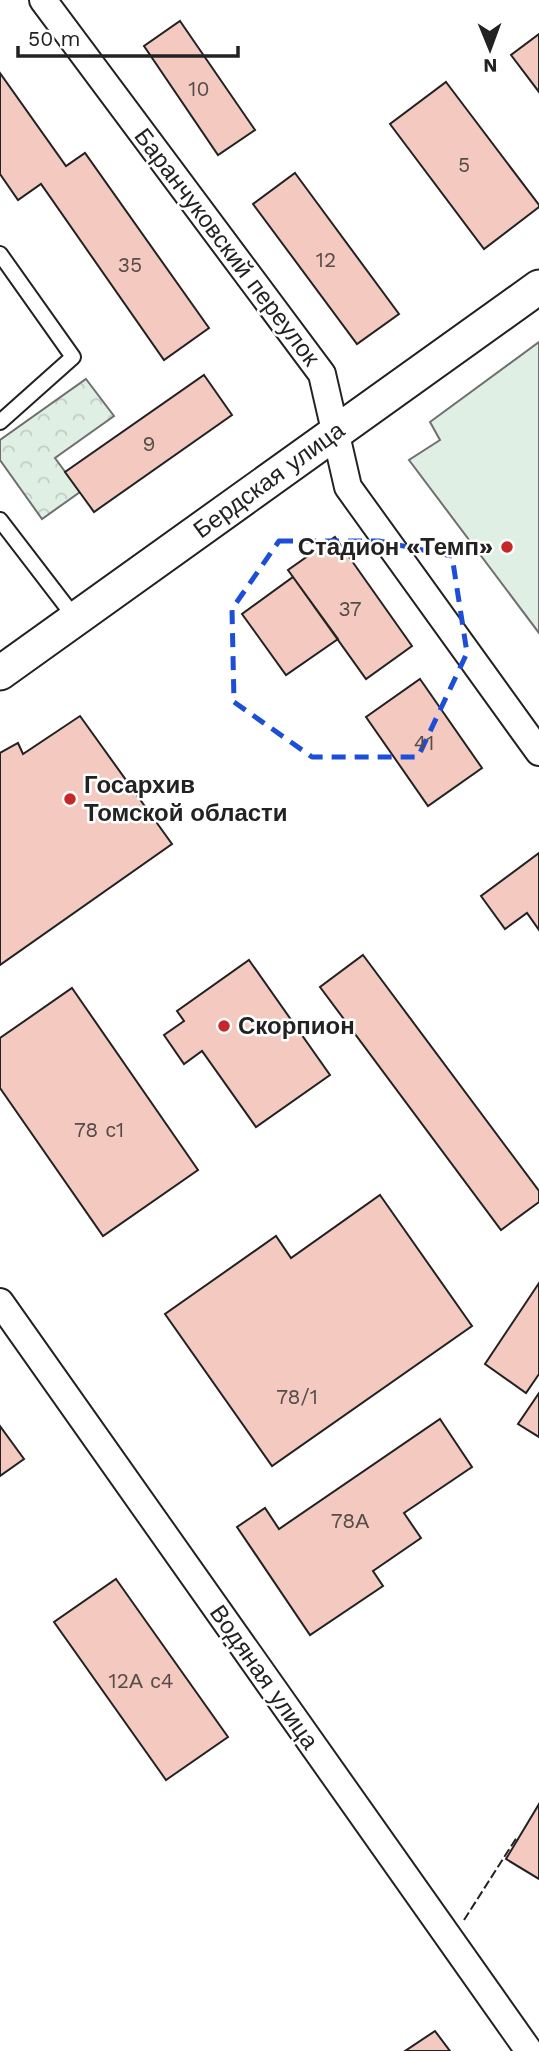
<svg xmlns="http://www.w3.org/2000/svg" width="539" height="2051" viewBox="0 0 539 2051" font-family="'Work Sans',sans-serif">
  <defs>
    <pattern id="park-crowns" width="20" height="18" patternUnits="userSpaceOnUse" patternTransform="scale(1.75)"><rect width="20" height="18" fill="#e0efe3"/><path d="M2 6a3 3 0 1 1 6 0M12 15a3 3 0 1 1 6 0" fill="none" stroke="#c0cdc2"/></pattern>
  </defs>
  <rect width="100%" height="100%" fill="#fff"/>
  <path fill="url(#park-crowns)" stroke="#6f6f6f" stroke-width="2" d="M86,379L114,416L55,458L80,492L42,519L0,460V440Z"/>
  <path fill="#e0efe3" stroke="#6f6f6f" stroke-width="2" d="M539,342V633L409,460L440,440L430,422Z"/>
  <path fill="#f3c9c0" stroke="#222" stroke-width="2" d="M180,21L255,130L218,155L144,46Z
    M539,34V92L511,55Z
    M0,73L66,166L85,153L209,328L164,360L41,184L18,200L0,174Z
    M446,82L539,205V207L484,249L390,124Z
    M295,173L399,314L357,344L253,204Z
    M204,375L232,415L94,512L65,472Z
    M335,537L412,646L366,679L288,570Z
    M293,577L338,639L286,675L242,614Z
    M420,679L482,768L428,806L366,717Z
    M80,716L172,844L0,965V753L18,743L23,754Z
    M539,853V930L527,913L505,929L481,896Z
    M363,955L539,1191V1202L501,1230L320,987Z
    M249,960L330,1075L256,1127L202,1051L184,1064L164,1035L184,1021L177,1011Z
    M72,988L198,1170L103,1236L0,1088V1038Z
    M380,1195L472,1326L272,1466L165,1314L276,1236L291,1258Z
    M539,1283V1374L526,1393L485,1364Z
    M539,1393V1437L518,1424Z
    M440,1419L472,1467L404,1513L421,1538L373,1571L383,1586L310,1635L237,1527L265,1508L279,1529Z
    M0,1426L24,1459L0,1476Z
    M116,1579L228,1737L166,1780L54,1622Z
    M539,1804V1879L506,1859Z
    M435,2031L450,2051H405Z"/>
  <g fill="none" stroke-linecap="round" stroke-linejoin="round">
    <defs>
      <path id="service" d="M0,254L73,357L0,422
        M0,520L76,619"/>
      <path id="minor" d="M43,0L322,374L348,487L539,752
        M0,1302L529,2051"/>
      <path id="tertiary" d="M0,673L539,287"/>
    </defs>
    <use href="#service" stroke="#222" stroke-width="18"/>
    <use href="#minor" stroke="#222" stroke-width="30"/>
    <use href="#tertiary" stroke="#222" stroke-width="37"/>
    <use href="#service" stroke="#fff" stroke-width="14"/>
    <use href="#minor" stroke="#fff" stroke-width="26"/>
    <use href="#tertiary" stroke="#fff" stroke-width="33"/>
    <path stroke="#222" stroke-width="2" stroke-dasharray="9 3.5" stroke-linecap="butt" d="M464,1920L517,1837"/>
  </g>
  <path fill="none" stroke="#1d4ed8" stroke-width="5" stroke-dasharray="14 9" stroke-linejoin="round" d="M279,541H379L452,556L467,653L418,757H312L234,702L232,609Z"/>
  <g fill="#c62828" stroke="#fff" stroke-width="2.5">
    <circle cx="507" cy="547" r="7"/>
    <circle cx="70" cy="799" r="7"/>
    <circle cx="224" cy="1026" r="7"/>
  </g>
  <g text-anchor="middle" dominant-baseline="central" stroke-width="5" stroke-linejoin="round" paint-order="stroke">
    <g font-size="21" fill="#564c4a">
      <text x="199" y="88">10</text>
      <text x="464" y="164">5</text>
      <text x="326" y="259">12</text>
      <text x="130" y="264">35</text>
      <text x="149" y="443">9</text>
      <text x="350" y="608">37</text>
      <text x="424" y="742">41</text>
      <text x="99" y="1129">78 с1</text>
      <text x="297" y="1396">78/1</text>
      <text x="350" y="1520">78А</text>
      <text x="141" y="1680">12А с4</text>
    </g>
    <g font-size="24" fill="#222" stroke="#fff">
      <text transform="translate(227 247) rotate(53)">Баранчуковский переулок</text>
      <text transform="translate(269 480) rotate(-36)">Бердская улица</text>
      <text transform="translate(264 1677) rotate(55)">Водяная улица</text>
    </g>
    <g font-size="24" font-weight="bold" fill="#222" stroke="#fff" text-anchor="start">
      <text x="493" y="547" text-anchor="end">Стадион «Темп»</text>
      <text x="84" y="785">Госархив<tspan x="84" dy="28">Томской области</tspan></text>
      <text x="238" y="1026">Скорпион</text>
    </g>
  </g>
  <g transform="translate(490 49) rotate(179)" stroke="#ffffff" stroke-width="5" paint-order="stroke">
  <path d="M0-5L12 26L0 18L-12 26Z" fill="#222222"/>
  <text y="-10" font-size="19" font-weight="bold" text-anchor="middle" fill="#222222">N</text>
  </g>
  <path d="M18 46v10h220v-10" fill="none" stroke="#222222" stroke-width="3.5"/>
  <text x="28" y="46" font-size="21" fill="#222222" stroke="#ffffff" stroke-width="5" paint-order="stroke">50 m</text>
</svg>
